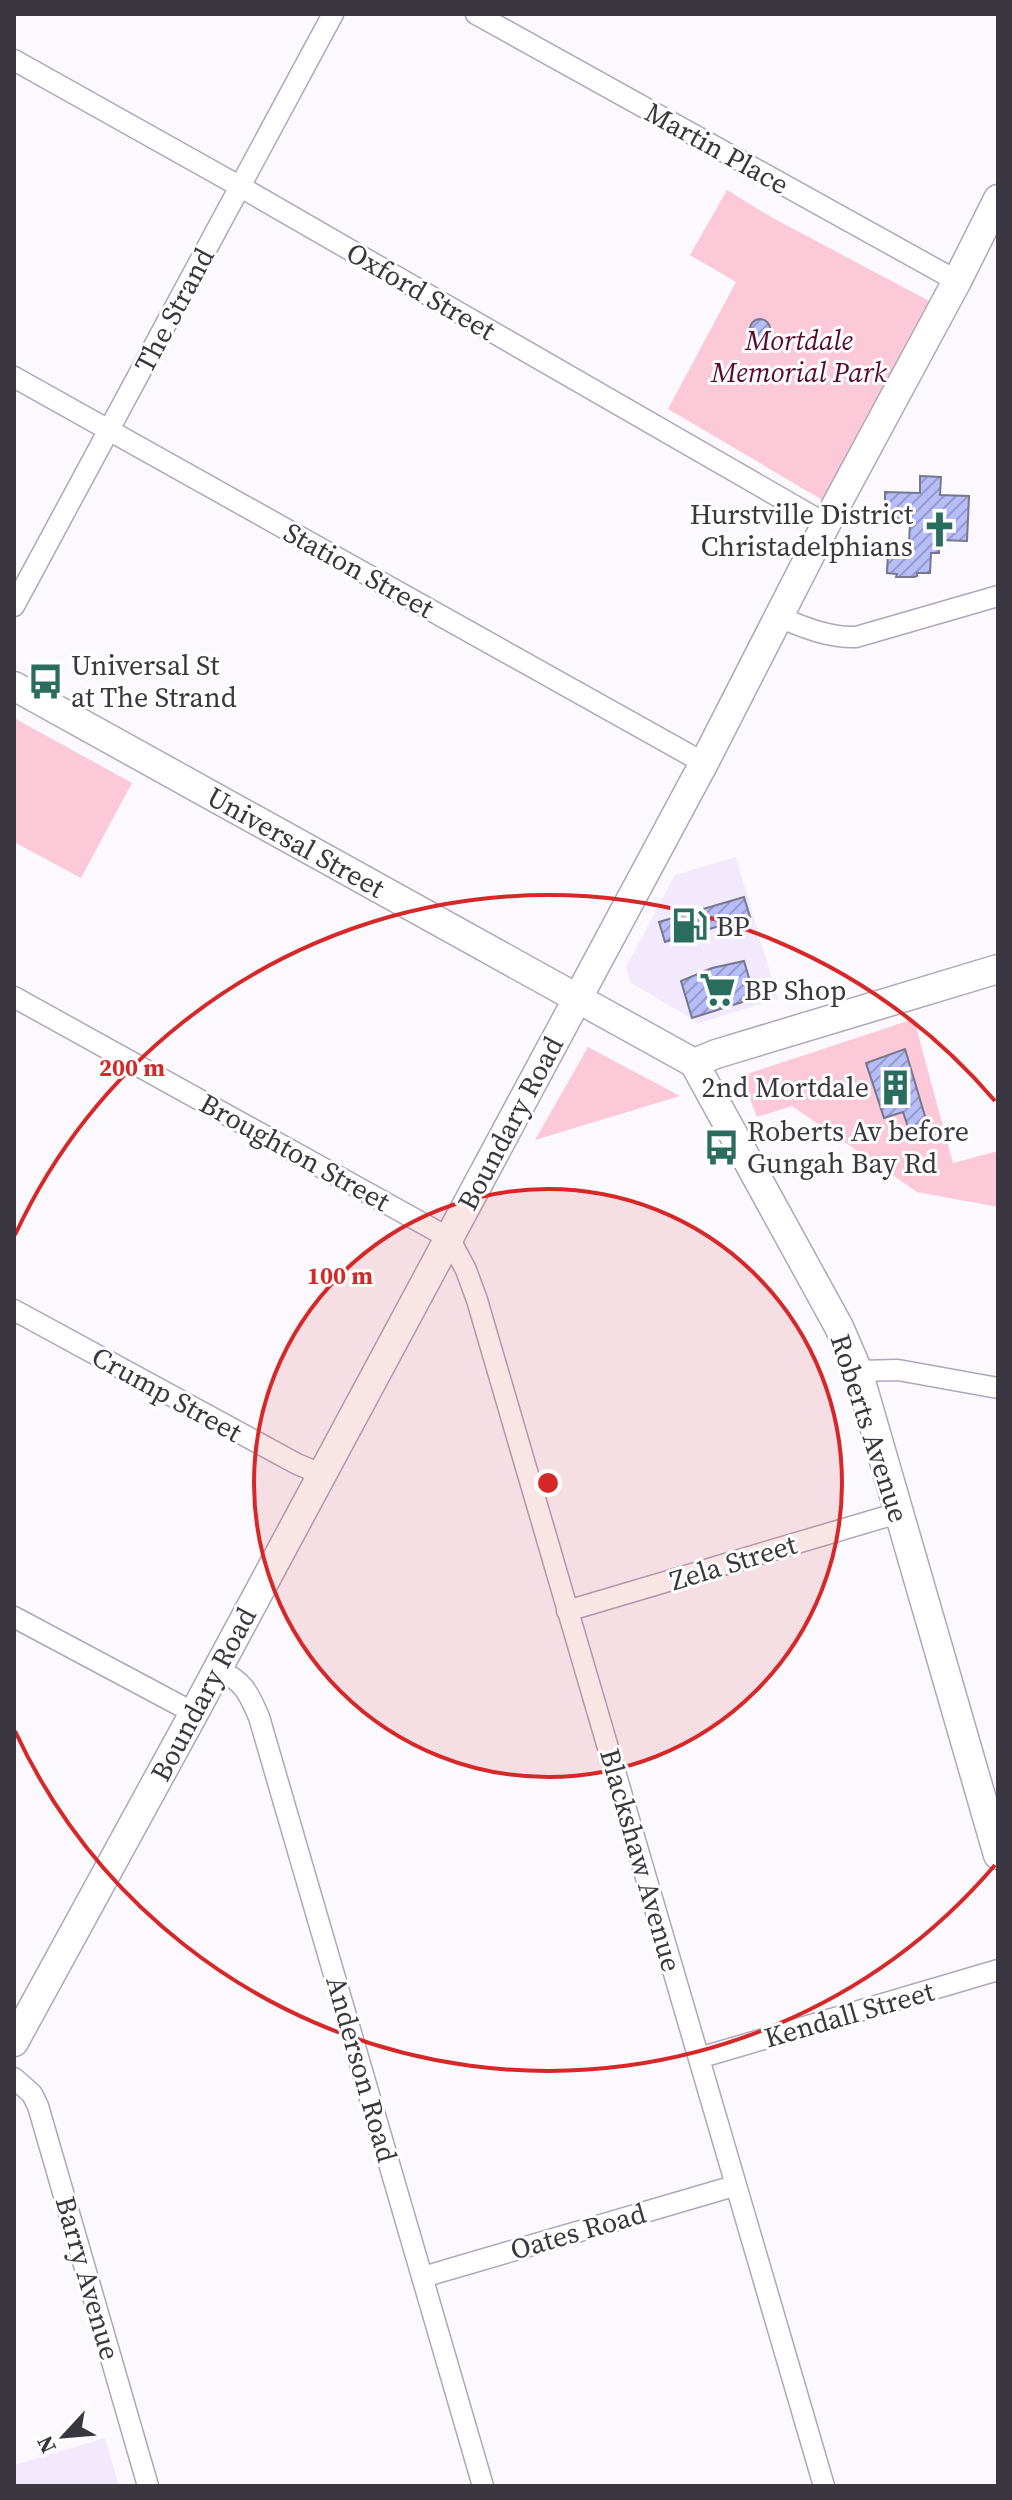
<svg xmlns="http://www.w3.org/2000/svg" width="1012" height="2500" viewBox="0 0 1012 2500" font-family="'Source Serif 4',serif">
  <defs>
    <pattern id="building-hatch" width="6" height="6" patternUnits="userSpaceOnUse" patternTransform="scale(2)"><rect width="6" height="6" fill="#b7bdf8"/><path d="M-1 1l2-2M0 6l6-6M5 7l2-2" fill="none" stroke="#969aca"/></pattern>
  </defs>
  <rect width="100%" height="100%" fill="#fbf9fe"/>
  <path fill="#f2eafc" d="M736,857L778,999L699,1023L631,983L626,967L675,875Z
    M105,2438L119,2486H14V2465Z"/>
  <path fill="#fcc9d9" d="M727,190L771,217L931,302L824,501L668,409L736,282L690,255Z
    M14,718L132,783L81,878L14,842Z
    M914,1019L953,1163L998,1151V1207L917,1192L792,1106L757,1117L741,1076Z
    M588,1047L680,1096L535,1140Z"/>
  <path fill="url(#building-hatch)" stroke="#75778d" stroke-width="2" d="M750 329a10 10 0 1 1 20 0a10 10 0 1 1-20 0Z
    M920,476L941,477L940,495L969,496L967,541L939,540V553H931L930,573H917V576L914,577H896L897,574L887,573L888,551H897L898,544L909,545L910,521L885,520V492L920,493Z
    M744,897L750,917L665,942L659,922Z
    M744,961L755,998L692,1018L681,981L712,968Z
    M905,1049L927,1123L909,1130L903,1112L884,1118L866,1063Z"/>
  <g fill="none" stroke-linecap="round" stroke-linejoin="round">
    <defs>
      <path id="street" d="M476,14L957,281
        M14,60L239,186L826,524
        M14,377L704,763
        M14,606L333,14
        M778,617C804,627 828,638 856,637L998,596
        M14,997L449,1238L466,1270L477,1300L824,2486
        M14,1310L297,1464L321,1474
        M858,1371L898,1370L998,1388
        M567,1611L898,1513
        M14,1617L194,1713
        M217,1669C243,1681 248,1691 259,1717L483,2486
        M699,2058L998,1970
        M14,2078L32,2094L38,2106L148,2486
        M423,2277L734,2186"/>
      <path id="secondary" d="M14,686L694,1063L839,1327L858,1371L998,1855
        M694,1063L716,1054L998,969
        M14,2042L194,1713L704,763L826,524L957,281L998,199"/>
    </defs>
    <use href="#street" stroke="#b0a6bc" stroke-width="23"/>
    <use href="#secondary" stroke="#b0a6bc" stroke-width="31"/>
    <use href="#street" stroke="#fff" stroke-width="20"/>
    <use href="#secondary" stroke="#fff" stroke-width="28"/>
  </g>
  <circle cx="548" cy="1483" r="294" fill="#d62828" fill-opacity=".12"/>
  <g fill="none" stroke="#d62828" stroke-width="4">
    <circle cx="548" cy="1483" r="294"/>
    <path d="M995 1865A588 588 0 0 1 15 1731M15 1235A588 588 0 0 1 995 1101"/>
  </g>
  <defs>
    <symbol id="church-bare" viewBox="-9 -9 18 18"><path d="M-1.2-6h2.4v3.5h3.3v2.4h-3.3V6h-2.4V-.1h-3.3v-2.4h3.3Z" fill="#2a6d5e" stroke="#fff" stroke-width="2.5" paint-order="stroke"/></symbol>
    <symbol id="bus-bare" viewBox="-9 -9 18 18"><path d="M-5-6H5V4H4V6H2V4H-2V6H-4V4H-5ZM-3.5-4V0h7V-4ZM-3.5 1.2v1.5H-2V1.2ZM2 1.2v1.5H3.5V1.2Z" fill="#2a6d5e" stroke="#fff" stroke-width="2.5" paint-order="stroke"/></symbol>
    <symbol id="fuel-bare" viewBox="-9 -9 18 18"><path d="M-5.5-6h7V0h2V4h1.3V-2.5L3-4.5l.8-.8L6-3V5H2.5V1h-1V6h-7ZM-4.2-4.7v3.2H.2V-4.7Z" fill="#2a6d5e" stroke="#fff" stroke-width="2.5" paint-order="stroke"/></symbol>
    <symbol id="supermarket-bare" viewBox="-9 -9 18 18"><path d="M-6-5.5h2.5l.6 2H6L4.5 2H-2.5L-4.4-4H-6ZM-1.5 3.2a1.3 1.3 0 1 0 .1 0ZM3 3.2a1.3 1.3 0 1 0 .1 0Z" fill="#2a6d5e" stroke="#fff" stroke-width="2.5" paint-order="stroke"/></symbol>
    <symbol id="building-bare" viewBox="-9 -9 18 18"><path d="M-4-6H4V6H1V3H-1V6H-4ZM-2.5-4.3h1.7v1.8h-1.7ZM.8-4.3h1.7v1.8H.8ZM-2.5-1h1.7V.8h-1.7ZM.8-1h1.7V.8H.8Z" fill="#2a6d5e" stroke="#fff" stroke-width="2.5" paint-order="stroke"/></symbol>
  </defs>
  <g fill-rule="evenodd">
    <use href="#church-bare" x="914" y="504" width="51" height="51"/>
    <use href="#bus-bare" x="20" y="656" width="51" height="51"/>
    <use href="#fuel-bare" x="664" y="900" width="51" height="51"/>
    <use href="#supermarket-bare" x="692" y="964" width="51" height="51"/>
    <use href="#building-bare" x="870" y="1062" width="51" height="51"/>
    <use href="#bus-bare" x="696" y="1122" width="51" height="51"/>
  </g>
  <g text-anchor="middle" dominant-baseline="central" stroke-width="6" stroke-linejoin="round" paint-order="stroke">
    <g font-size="28" fill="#3b3740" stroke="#fff">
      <text transform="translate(717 148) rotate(29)">Martin Place</text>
      <text transform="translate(421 291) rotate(30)">Oxford Street</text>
      <text transform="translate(174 310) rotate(-62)">The Strand</text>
      <text transform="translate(359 570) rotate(29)">Station Street</text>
      <text transform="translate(296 842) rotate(29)">Universal Street</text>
      <text transform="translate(510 1123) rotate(-62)">Boundary Road</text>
      <text transform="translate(295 1152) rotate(29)">Broughton Street</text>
      <text transform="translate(167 1394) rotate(29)">Crump Street</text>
      <text transform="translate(870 1428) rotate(72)">Roberts Avenue</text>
      <text transform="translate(733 1562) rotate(-17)">Zela Street</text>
      <text transform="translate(203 1694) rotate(-62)">Boundary Road</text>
      <text transform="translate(641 1860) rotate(74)">Blackshaw Avenue</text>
      <text transform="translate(849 2014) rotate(-16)">Kendall Street</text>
      <text transform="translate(362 2069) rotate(74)">Anderson Road</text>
      <text transform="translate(578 2231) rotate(-16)">Oates Road</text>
      <text transform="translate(88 2278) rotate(74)">Barry Avenue</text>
    </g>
    <g font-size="28" font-style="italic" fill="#57092f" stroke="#fff">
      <text x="799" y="340">Mortdale<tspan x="799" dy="32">Memorial Park</tspan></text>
    </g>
    <g font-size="28" fill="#3b3740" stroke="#fff" text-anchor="start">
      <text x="913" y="514" text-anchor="end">Hurstville District<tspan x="913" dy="32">Christadelphians</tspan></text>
      <text x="71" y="665">Universal St<tspan x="71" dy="32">at The Strand</tspan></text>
      <text x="716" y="926">BP</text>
      <text x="744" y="990">BP Shop</text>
      <text x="869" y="1087" text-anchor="end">2nd Mortdale</text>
      <text x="747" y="1131">Roberts Av before<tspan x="747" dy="32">Gungah Bay Rd</tspan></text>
    </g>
  </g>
  <circle cx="548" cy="1483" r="12" fill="#d62828" stroke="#fff" stroke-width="4"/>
  <g font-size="24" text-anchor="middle" font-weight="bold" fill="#d62828" stroke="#fff" stroke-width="6" stroke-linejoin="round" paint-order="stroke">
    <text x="132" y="1076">200 m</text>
    <text x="340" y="1284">100 m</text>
  </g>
  <rect width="1012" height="2500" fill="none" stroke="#3b3740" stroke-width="32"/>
  <g transform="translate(64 2436) rotate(244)" stroke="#ffffff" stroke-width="6" paint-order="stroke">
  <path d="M0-6L14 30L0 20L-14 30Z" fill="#3b3740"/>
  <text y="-12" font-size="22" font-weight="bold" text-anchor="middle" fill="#3b3740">N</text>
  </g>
</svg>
